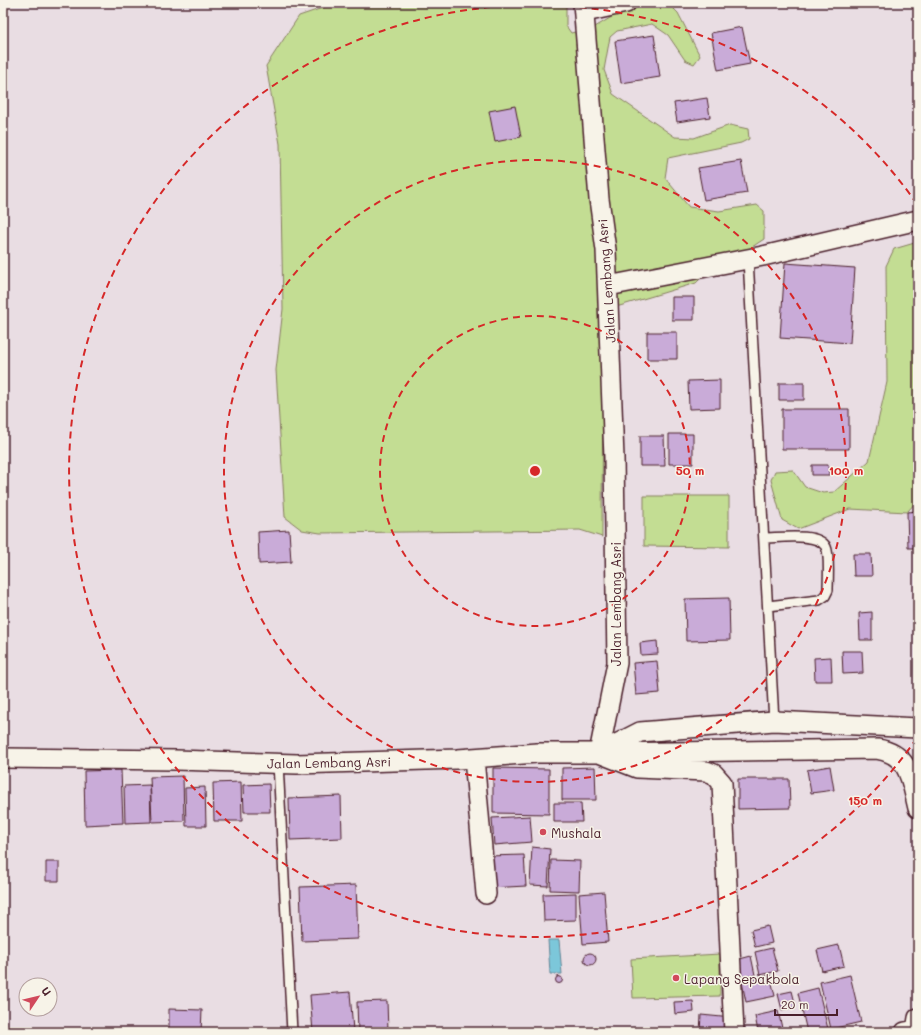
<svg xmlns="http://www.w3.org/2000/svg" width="921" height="1035" viewBox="0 0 921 1035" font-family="Mali,sans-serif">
  <rect width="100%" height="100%" fill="#e9dde3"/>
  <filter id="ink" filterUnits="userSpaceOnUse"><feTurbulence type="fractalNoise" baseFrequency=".025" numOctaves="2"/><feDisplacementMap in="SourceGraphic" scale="8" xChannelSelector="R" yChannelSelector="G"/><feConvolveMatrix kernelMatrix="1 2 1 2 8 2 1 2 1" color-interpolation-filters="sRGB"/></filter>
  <g filter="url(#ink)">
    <path fill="#c3dd93" stroke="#867e5f" d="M337,3H566V26L571,33L595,27L635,3H668L678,13L700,56L694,64L685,60L668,35L652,24L617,31L610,37L604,70L613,94L675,137L694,138L730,125L748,129L749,139L741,143L668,158L665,178L689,207L719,211L757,205L764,211V239L743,253L723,256L696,283L603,311L602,537L580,530L320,533L302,530L285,517L276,370L283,309L280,144L266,66L299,16Z
      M918,242V500L907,512L850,509L798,529L782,520L771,480L775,471L793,470L805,487L823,493L834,492L869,461L887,382L886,266L894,249Z
      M644,496H729V547L644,546Z
      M720,954V996L633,998L631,959Z"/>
    <path fill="#7bc7da" stroke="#678494" d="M548,940H559L562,974H550Z"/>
    <path fill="#c9abd8" stroke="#4a1f2b" d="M742,27L750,64L718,70L711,33Z
      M654,35L660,77L621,83L615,41Z
      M707,98L710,117L677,122L674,103Z
      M515,106L521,137L495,142L489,111Z
      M741,161L747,193L704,200L698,168Z
      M785,263L855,268L850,343L780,338Z
      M672,297H694V320H672Z
      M647,332H677V359H647Z
      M720,380V408L689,409L688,381Z
      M779,383H804V400H779Z
      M782,409H849V449H782Z
      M669,434H693V464H669Z
      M640,436H664L665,466H640Z
      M812,465H828L829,475H812Z
      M918,511V548H908L907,512Z
      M289,530L291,562L259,564L258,532Z
      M853,554H871L872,576H854Z
      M729,598L730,640L686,641L685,599Z
      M872,612V640H860L859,613Z
      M657,641L658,654L641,655L640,643Z
      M842,651H862L863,673L843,674Z
      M831,657L832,681H815L814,658Z
      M657,661L660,693L636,695L633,663Z
      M830,766L834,790L811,793L807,770Z
      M595,767L596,800H562V768Z
      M493,768L549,769V814L493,813Z
      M121,770L123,823L85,825L84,771Z
      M183,776L184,821L152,822L150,777Z
      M738,779H789L790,808L738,809Z
      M241,782L242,821H214L213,783Z
      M269,784L270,812H244L243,785Z
      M150,785L151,822L125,823L124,786Z
      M205,787L206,826H186L185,788Z
      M341,796L342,838L290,840L289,798Z
      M554,803H581L582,822H554Z
      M530,816L532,842L494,845L492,818Z
      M532,847L550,849L548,886L530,885Z
      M524,855L526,886L489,888L487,856Z
      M551,860L580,861L579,891L550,890Z
      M46,862H59V881H46Z
      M356,885L358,939L302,941L300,887Z
      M604,892L608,942L583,944L579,894Z
      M576,893V920L544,921L543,894Z
      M768,926L772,943L755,947L751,930Z
      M839,945L844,966L822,971L817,950Z
      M772,948L778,971L760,975L755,952Z
      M584 959a6 6 0 1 1 12 0a6 6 0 1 1-12 0Z
      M751,956L755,975L740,979L736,960Z
      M770,975L775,996L746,1002L742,982Z
      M850,975L861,1022L831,1029L820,982Z
      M555.5 980a3.5 3.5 0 1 1 7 0a3.5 3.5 0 1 1-7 0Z
      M818,988L828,1029L807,1032L798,993Z
      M792,991L796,1007L782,1010L778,994Z
      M350,992L353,1031L313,1032L310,995Z
      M387,1001L388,1032H358L357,1002Z
      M693,1001L694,1012L675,1014L674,1002Z
      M169,1009L202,1010L201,1032H169Z
      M778,1011L783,1032H758L755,1016Z
      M701,1015L732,1018L731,1032H700Z"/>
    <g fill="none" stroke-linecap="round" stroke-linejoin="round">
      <defs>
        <path id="lane" d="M748,259L774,721
          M764,538C779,538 818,532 826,547C830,555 828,580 828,590L825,596L819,600L768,606
          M278,763L292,1032"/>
        <path id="street" d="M585,12L626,3
          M608,286L763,256L918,220
          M603,751L640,732L774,721L918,728
          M599,753L637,768L706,771L714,774L722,783L734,1032
          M608,753L877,749C910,754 911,780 918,808
          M3,758L176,760L297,764L458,759L537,753H599L617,663L614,458L606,250L599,199L583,3
          M474,758L486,894
          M905,1032L916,1030L918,1018"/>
      </defs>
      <use href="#lane" stroke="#4a1f2b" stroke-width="12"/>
      <use href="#street" stroke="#4a1f2b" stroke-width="22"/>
      <use href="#lane" stroke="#f7f3e8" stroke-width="9"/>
      <use href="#street" stroke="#f7f3e8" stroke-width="19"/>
    </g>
  </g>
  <g fill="none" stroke="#d62828" stroke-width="2" stroke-dasharray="7 5">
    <circle cx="535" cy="471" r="155"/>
    <circle cx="535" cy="471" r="311"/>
    <path d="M917 738A466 466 0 1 1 917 204"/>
  </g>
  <g fill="#d1495b" stroke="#f7f3e8" stroke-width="1.5">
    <circle cx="543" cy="832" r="4"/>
    <circle cx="676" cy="978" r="4"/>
  </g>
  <g text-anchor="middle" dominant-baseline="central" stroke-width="3" stroke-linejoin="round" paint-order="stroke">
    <g font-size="13" fill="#4a1f2b" stroke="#f7f3e8">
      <text transform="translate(606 281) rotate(-94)">Jalan Lembang Asri</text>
      <text transform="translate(615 604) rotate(-90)">Jalan Lembang Asri</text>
      <text transform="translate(329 762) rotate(-1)">Jalan Lembang Asri</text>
    </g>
    <g font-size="13" fill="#4a1f2b" stroke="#f7f3e8" text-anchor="start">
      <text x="551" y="832">Mushala</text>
      <text x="684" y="978">Lapang Sepakbola</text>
    </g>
  </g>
  <circle cx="535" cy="471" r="6" fill="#d62828" stroke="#f7f3e8" stroke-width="2"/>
  <g font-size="12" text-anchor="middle" font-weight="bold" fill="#d62828" stroke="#f7f3e8" stroke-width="3" stroke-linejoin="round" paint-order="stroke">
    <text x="690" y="475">50 m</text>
    <text x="846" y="475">100 m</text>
    <text x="865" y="805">150 m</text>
  </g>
  <rect width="921" height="1035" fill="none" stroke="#f7f3e8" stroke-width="16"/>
  <rect x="8" y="8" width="905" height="1019" fill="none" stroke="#4a1f2b" stroke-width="1.5" filter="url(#ink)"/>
  <g transform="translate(38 997) rotate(55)"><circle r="19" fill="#f7f3e8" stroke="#b29e9c"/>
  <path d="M0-3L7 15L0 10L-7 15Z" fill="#d1495b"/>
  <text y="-6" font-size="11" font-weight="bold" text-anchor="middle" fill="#4a1f2b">U</text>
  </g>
  <path d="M775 1009v6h62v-6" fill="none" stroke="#4a1f2b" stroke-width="2"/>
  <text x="781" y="1009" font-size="12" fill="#4a1f2b" stroke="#f7f3e8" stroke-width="3" paint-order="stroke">20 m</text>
</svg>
